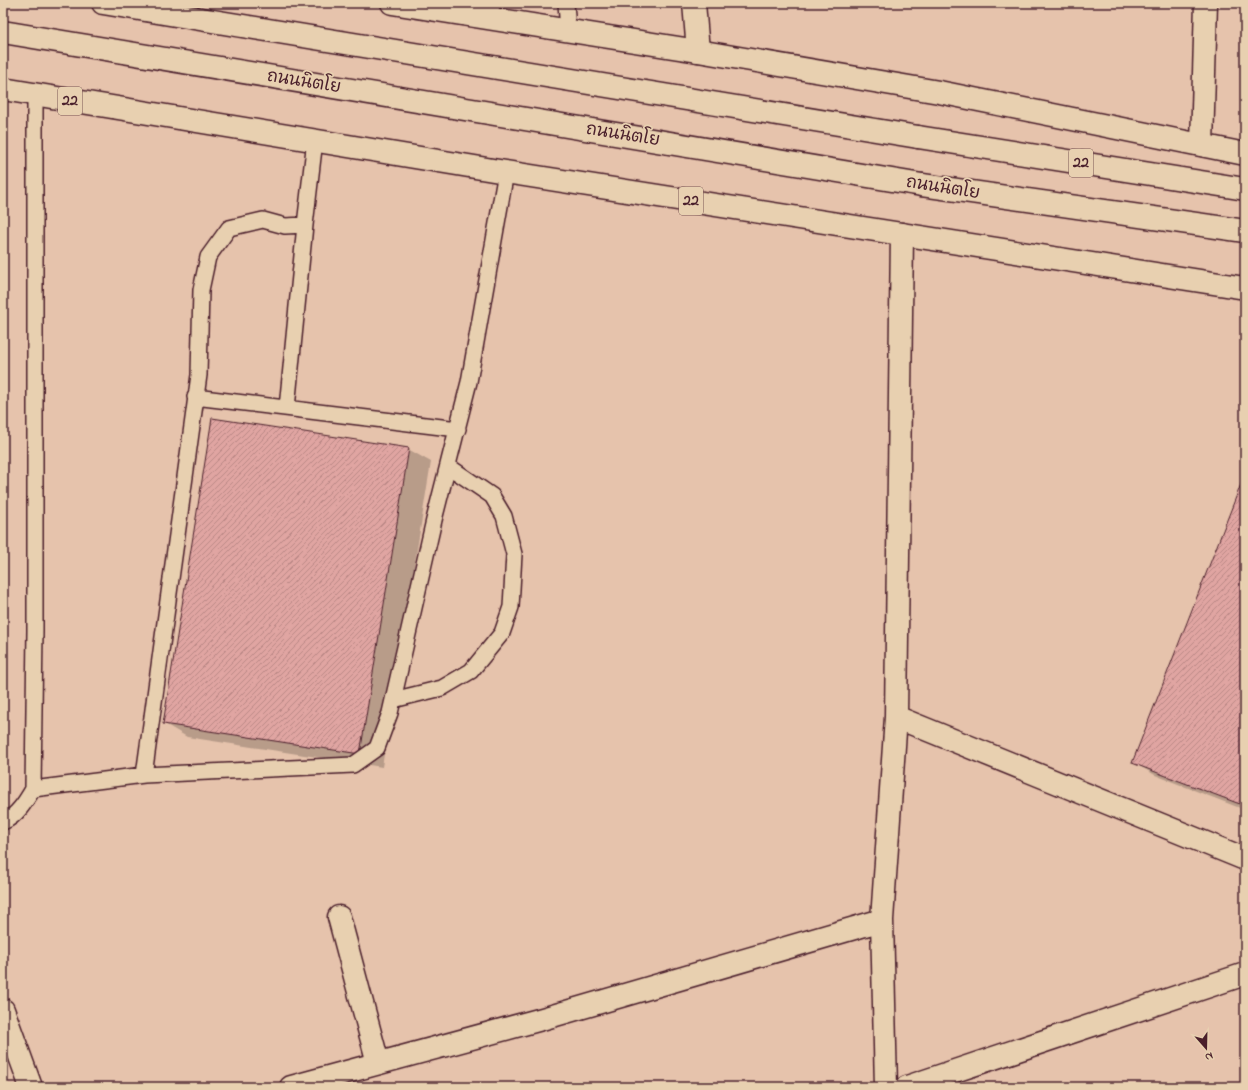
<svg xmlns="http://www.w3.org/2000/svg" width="1248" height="1090" viewBox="0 0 1248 1090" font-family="'Indie Flower','Playpen Sans Thai',sans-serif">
  <defs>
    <pattern id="building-hatch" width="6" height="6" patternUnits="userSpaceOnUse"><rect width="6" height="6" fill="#e0a5a2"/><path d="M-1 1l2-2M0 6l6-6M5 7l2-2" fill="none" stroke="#b88684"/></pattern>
  </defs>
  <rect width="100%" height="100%" fill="#e6c3ac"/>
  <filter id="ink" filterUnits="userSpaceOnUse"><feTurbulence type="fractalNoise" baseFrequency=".025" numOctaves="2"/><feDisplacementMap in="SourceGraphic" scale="8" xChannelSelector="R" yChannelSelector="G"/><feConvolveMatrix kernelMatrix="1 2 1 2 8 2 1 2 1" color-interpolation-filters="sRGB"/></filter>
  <g filter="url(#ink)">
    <path fill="#0003" d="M408,449L431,462L382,767L187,737L165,724Z
      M1245,477V810L1155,775L1133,762Z"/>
    <path fill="url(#building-hatch)" stroke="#4a1f2b" d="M212,418L409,448L360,754L163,724Z
      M1245,474V806L1132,763Z"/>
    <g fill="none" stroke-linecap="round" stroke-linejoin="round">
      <defs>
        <path id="lane" d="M566,3L568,31
          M490,18L492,3
          M195,397L458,429
          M287,408L305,225
          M393,700L442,688L471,671L502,633L511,607L514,554L504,516L492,496L448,466
          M144,775L199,375L201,290L208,257L229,228L263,220L285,226L305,225L315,140
          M33,789L144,775L353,765L377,748L390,713L434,520L469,382L506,172
          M3,822C17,816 26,801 33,789L35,631V95"/>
        <path id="street" d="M694,3L698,51
          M1202,145L1206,3
          M896,717L1245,859
          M339,917L378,1063
          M291,1087L542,1019L882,920
          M886,1087L882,920L896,717L902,234
          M907,1087L1245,974"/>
        <path id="primary" d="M392,3L698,51L939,92L1245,154
          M3,89L493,170L1245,288
          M918,137L1245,189
          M922,185L1245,231"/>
        <path id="highway" d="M103,3L918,137
          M3,32L922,185
          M3,1010L31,1087"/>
      </defs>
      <use href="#lane" stroke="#4a1f2b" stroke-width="18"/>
      <use href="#street" stroke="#4a1f2b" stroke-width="25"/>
      <use href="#primary" stroke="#4a1f2b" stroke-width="25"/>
      <use href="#highway" stroke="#4a1f2b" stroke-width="25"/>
      <use href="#lane" stroke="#e8d0b0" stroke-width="15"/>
      <use href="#street" stroke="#e8d0b0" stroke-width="22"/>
      <use href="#primary" stroke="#e8d0b0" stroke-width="22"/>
      <use href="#highway" stroke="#e8d0b0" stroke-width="22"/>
    </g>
  </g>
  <g text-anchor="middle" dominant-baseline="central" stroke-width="3.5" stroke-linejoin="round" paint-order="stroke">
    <g fill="#e8d0b0" stroke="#795453" stroke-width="1">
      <rect x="58" y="87" width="24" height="28" rx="3"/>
      <rect x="1069" y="149" width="24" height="28" rx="3"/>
      <rect x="679" y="187" width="24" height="28" rx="3"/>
    </g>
    <g font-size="16" font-weight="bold" fill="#4a1f2b">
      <text x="70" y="101">22</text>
      <text x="1081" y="163">22</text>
      <text x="691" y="201">22</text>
    </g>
    <g font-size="17" fill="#4a1f2b" stroke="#e8d0b0">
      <text transform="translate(304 82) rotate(9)">ถนนนิตโย</text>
      <text transform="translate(623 135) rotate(9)">ถนนนิตโย</text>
      <text transform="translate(943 188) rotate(9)">ถนนนิตโย</text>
    </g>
  </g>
  <rect width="1248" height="1090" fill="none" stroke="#e8d0b0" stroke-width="16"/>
  <rect x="8" y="8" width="1232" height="1074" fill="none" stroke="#4a1f2b" stroke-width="1.5" filter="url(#ink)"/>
  <g transform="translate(1206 1048) rotate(160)" stroke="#e8d0b0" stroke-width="3" paint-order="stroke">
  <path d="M0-3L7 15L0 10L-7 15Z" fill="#4a1f2b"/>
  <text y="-6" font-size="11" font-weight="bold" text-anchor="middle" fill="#4a1f2b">N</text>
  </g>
</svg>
